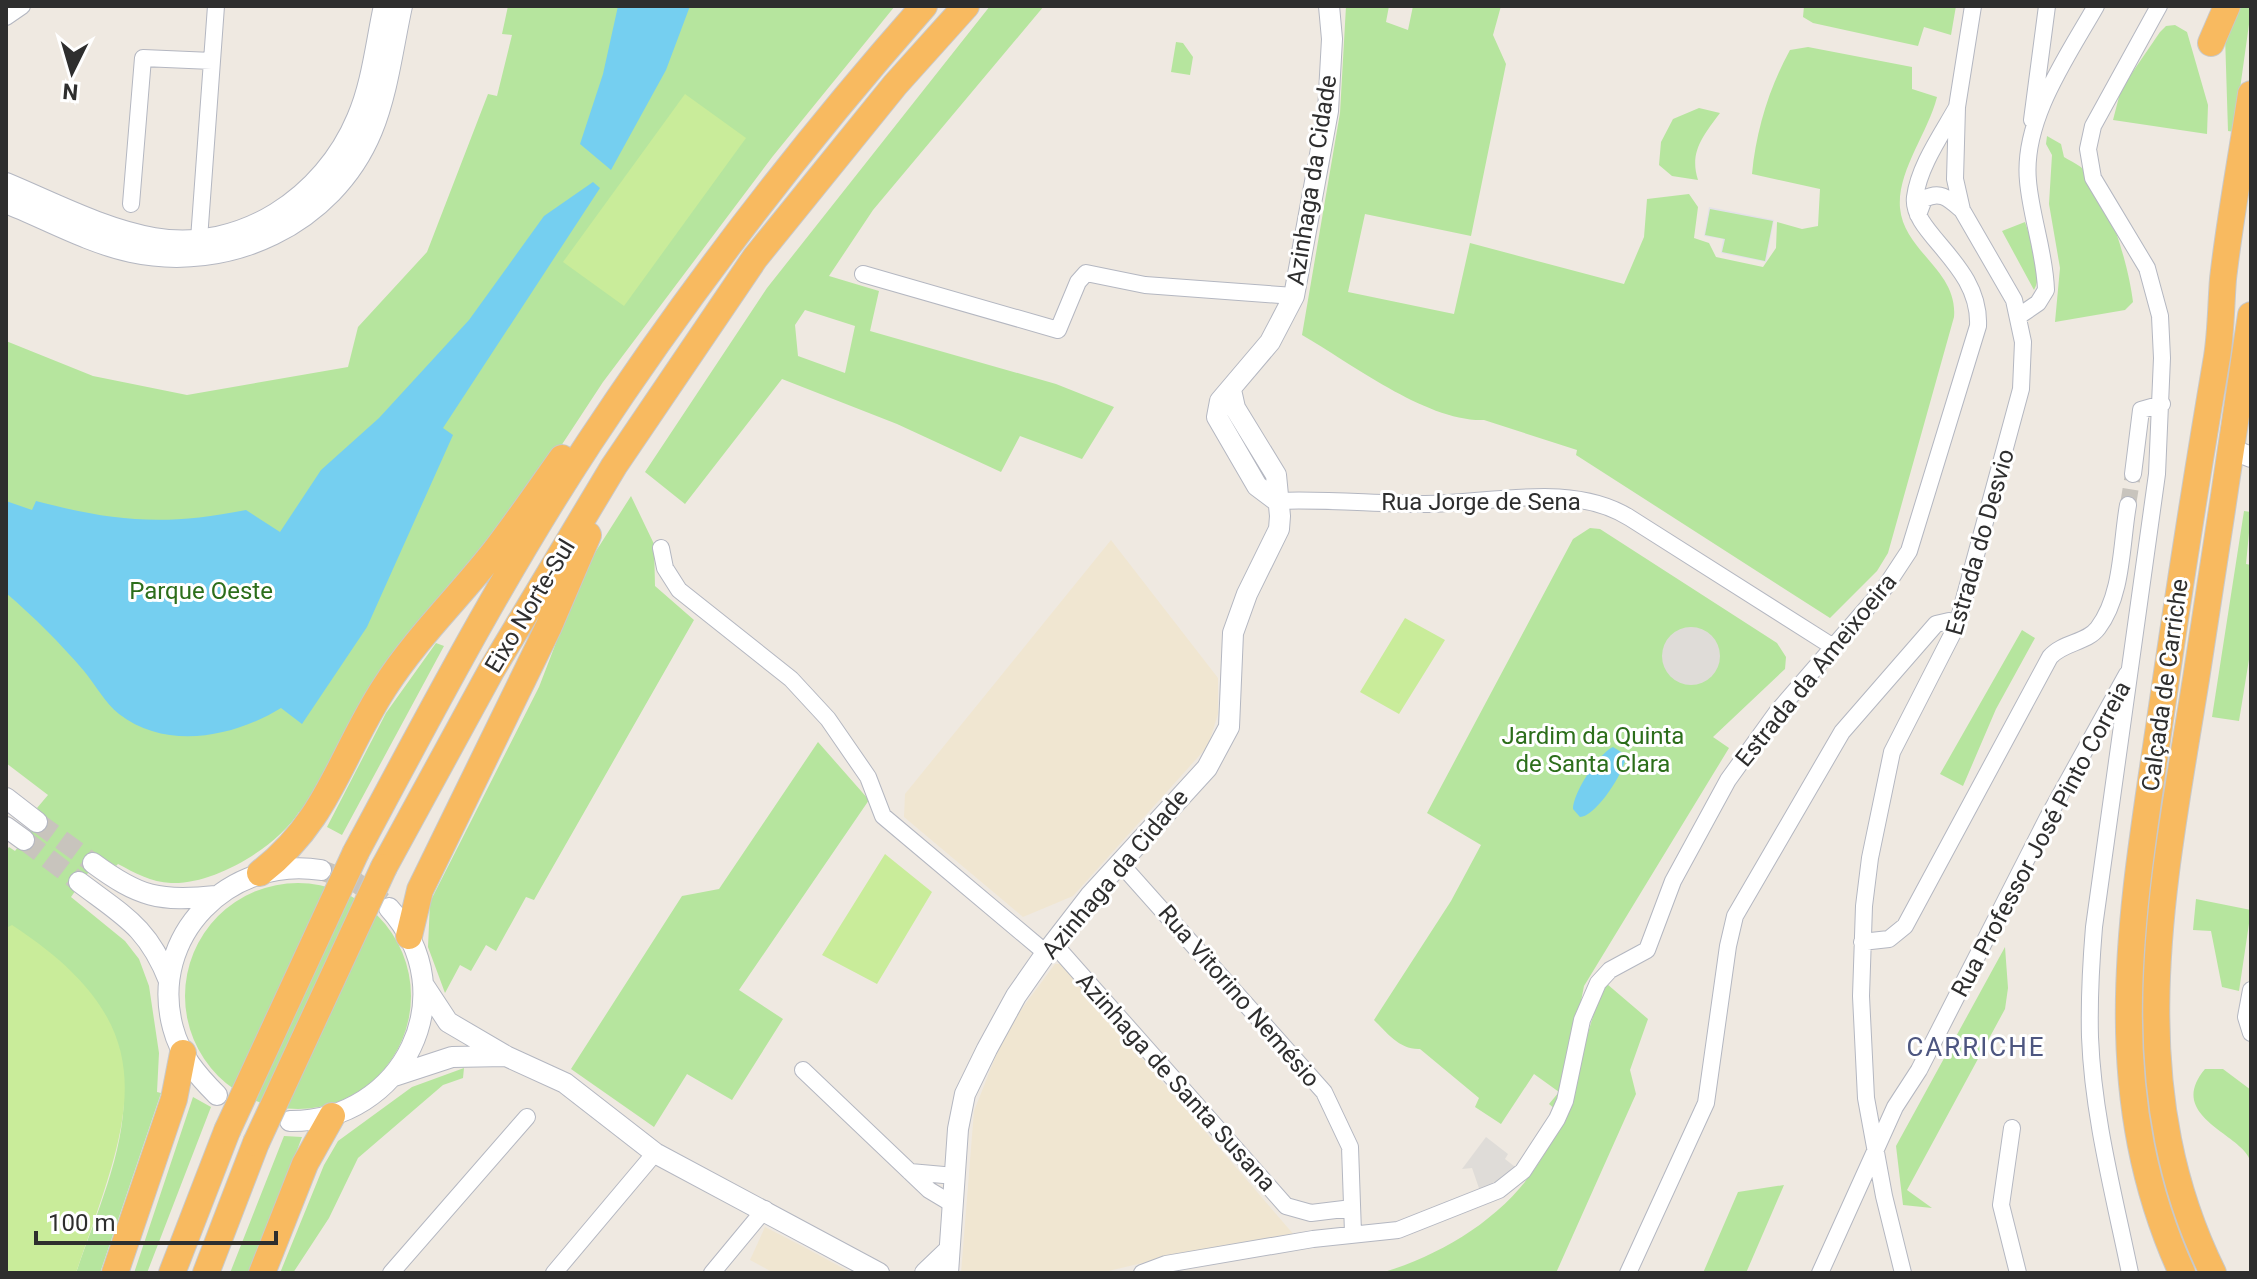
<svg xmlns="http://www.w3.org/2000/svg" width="2257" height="1279" viewBox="0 0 2257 1279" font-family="Roboto,sans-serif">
  <rect width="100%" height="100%" fill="#efe9e1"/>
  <path fill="#e3e1e8" d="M1709,207L1774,220L1766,262L1721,253L1723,239L1704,236Z"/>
  <path fill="#f0e6d1" d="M1111,540L1218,678V714L1208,746L1073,896L1023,917L904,817L905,794Z
    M1055,964H1061L1295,1236L1193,1251L1100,1273H961L974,1111L1006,1030Z
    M765,1227L800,1245L852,1273H774L750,1260Z"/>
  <path fill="#b6e59e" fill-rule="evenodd" d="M508,6H895L773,156L603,382L538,481L358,709L323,773L307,816L299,812C277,847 214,885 171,883C151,882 135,873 118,864L116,866L100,856L71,897L125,941L139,959L149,986L159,1053L157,1092L161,1093L100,1273H76C102,1196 142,1119 115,1036L6,976V851L9,847L15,851L43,815L37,808L48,795L6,763V341L93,376L187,395L348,367L358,327L427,252L488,94L497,96L512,35L502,34Z
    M990,6H1044L873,210L829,276L879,291L870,331L1056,384L1114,407L1082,459L1020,436L1001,472L897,424L782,379L685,504L645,472L767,288ZM805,310L855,326L845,373L798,356L795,325Z
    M1346,6H1389L1386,22L1408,30L1413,6H1501L1493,35L1506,64L1471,236L1365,214L1348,292L1454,314L1470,243L1624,284L1644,237L1647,199L1689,194L1698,207L1694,238L1709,243L1716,257L1763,267L1776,248L1777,222L1802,229L1818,226L1820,189L1752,174C1756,131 1769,88 1790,50L1808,47L1912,67V89L1937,97C1928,133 1897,171 1900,208C1904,252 1958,270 1954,317L1888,553L1877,571L1830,618L1576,455L1577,450L1484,420C1427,422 1351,363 1302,335L1340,113Z
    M1804,6H1956L1951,35L1924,27L1918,46L1813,23L1803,17Z
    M2236,6H2250V17L2234,132L2228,131L2225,35Z
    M2175,25L2187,32L2208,105L2207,134L2113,120L2121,89L2160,32L2166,26Z
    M1176,42L1183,43L1193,57L1190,75L1171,72Z
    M1699,108L1720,113C1703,136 1689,152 1698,180L1672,176L1659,165L1661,142L1673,119Z
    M2047,136L2061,144L2064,157C2070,161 2080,165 2085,171C2109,198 2129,267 2133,302L2125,310L2055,322L2060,268L2049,204L2052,155L2046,144Z
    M1710,209L1773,221L1765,261L1722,252L1725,239L1705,235Z
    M2025,222C2031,240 2044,273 2034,290L2002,231Z
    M631,496L654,544L655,586L694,620L534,900L526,897L496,951L486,945L471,971L460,965L445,993L428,947L430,902L539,687L584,570Z
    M2244,511L2251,512L2246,564L2251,565V647L2239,721L2212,717Z
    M1590,528L1600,529L1777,643L1786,657L1785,669L1713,737L1729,748L1584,986L1568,1067L1555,1109L1549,1104L1559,1092L1534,1074L1501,1124L1475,1107L1479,1098L1420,1049C1400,1050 1387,1033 1374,1020L1451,901L1481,845L1427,813L1573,539Z
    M2022,630L2035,638L1996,709L1963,786L1940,774Z
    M436,643L444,646L342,835L327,827L386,713Z
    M818,742L869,800L739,990L783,1019L732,1100L687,1074L654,1127L571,1069L682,896L719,889Z
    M185 996a113 113 0 1 1 226 0a113 113 0 1 1-226 0Z
    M2196,899L2251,910L2239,991L2222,987L2211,931L2193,930Z
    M2005,947L2008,988L2005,1009L1907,1190L1932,1208L1903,1205L1896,1146Z
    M1607,984L1648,1019L1630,1070L1636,1094L1556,1273H1381C1451,1252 1519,1208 1551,1141C1572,1097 1584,1041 1600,995Z
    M464,1068L463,1078L443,1085L358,1158L329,1218L293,1273H280L324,1165L338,1141L412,1087Z
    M2205,1069H2223L2251,1090V1220C2248,1202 2254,1181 2251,1163C2245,1134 2164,1118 2205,1069Z
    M193,1097L211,1107L147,1273H134Z
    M284,1136L302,1137L251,1273H230Z
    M1784,1185L1746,1273H1703L1738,1192Z"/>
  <path fill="#c9ec9a" d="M685,94L746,138L624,306L563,262Z
    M1405,618L1445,640L1399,714L1360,692Z
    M885,854L932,892L877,984L822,955Z
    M12,925C174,1031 129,1118 76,1273H6V928Z"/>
  <path fill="#dfdcd8" d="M1662 656a29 29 0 1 1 58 0a29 29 0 1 1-58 0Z
    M1486,1137L1508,1154L1505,1159L1519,1170L1481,1194L1472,1168L1462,1169Z"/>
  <path fill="#75cff0" d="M618,6H690L666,70L611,170L580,144L603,74Z
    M593,182L600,188L443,428L453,435L367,627L302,724L281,708C234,737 167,751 119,714C105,703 95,684 84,671C60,643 34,617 6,593V501L32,510L36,501C116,522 165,526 246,510L280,532L321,470L379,418L469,320L544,216Z
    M1613,747L1626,755C1626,770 1596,817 1580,817L1573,809C1573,793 1598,754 1613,747Z"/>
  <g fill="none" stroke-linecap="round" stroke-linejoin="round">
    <path stroke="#c8c4bd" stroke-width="16" stroke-dasharray="16 8" stroke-linecap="butt" d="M2128,505L2133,474"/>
    <path stroke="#c8c4bd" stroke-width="20" stroke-dasharray="20 10" stroke-linecap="butt" d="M37,822L93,863
      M24,840L79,882
      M321,870L357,883L383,902"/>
    <defs>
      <path id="minor" d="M6,17L22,6
        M2032,120L2047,6
        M131,204L143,58L212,61
        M1918,215L1924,199C1941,190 1949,199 1962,210
        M199,239L216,6
        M863,274L1058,330L1078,282L1086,273L1145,285L1294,296
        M2019,316L2038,303L2046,290C2045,253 2031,217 2028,181C2022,120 2067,57 2096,6
        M2133,474L2141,410L2162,404
        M1277,501C1327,499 1376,504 1425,504C1491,504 1571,481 1630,518L1835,648
        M661,548L665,568L679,590L791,679L828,719L868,777L883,816L1046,953
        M1120,863L1324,1092L1350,1147L1353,1233
        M1862,942L1889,939L1905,926L2050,657C2063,642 2087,643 2098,628C2123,595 2121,544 2128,505
        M1054,944L1286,1206L1311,1213L1352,1208
        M2251,990L2246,1017L2251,1033
        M803,1070L929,1190L954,1205
        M2012,1128L2001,1205L2018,1273
        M910,1172L955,1176
        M391,1273L527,1117
        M554,1273L655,1153
        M712,1273L765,1209
        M1142,1273L1166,1264L1313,1239L1398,1230L1499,1190L1523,1171L1557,1119L1565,1101L1582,1020L1598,983L1610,970L1647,950L1673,881L1728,780L1777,712L1886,586L1909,551L1978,326C1981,264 1910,233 1915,197C1919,166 1942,134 1957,107
        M1628,1273L1706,1103L1728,946L1735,916L1842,732L1936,624L1949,621L1957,625
        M1820,1273L1895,1107L1919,1070L2048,817L2127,674
        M1903,1273L1884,1196L1866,1098L1861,996L1864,906L1870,858L1892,752L1957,625L2021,389L2023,342L2014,300L1962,210L1955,179L1957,107L1973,6
        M2130,1273C2114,1195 2093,1116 2090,1037C2089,1000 2091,963 2094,927L2157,474L2162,358L2160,316L2147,268L2093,178L2088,149L2093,126L2159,6"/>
      <path id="tertiary" d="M6,183C54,203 103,229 154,238C241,253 324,197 357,118C372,84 376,42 384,6
        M6,203C46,219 89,243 131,252C228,273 333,225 372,131C388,92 393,47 402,6
        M2231,449L2251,457
        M1277,501L1257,486L1217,417L1220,401L1270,342L1294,296L1328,111L1332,39L1329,6
        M6,798L37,822
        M6,827L24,840
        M93,863C139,897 159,902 216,896
        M79,882C124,916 148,927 169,981
        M423,984L448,1022L506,1056L565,1083L655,1153L879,1273
        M394,1076L452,1057L506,1056
        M217,1095C197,1075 180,1055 173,1028C148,936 230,855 321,870
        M290,1121C403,1122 467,994 389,908
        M925,1273L949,1250
        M948,1273L958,1129L965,1094L987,1049L1016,996L1046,953L1090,896L1207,768L1229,727L1233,633L1247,594L1279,529L1280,516L1276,475L1235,408L1231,390"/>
      <path id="trunk" d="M2211,43L2227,6
        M356,852C430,714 503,574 589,443C690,290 803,143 924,6
        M384,867L491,671L614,466L755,258L895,85L966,6
        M260,873C328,821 340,756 384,688C416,638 458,598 495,551C518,521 540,489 562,458
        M409,936L420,890L549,626L588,535
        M115,1273L174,1099L183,1053
        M172,1273L227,1131
        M206,1273L256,1143
        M262,1273L305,1164L332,1116
        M2182,1273C2099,1091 2131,916 2159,727C2177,603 2196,480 2217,357C2221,332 2221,305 2223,279C2230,217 2242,155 2251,94
        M2213,1273C2118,1080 2164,880 2196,679C2215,558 2233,436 2251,315"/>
    </defs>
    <use href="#minor" stroke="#b4b7c1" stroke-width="18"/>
    <use href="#tertiary" stroke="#b4b7c1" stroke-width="22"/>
    <use href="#trunk" stroke="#c9c9c9" stroke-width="28"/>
    <use href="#minor" stroke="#fff" stroke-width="16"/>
    <use href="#tertiary" stroke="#fff" stroke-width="20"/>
    <use href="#trunk" stroke="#f8ba60" stroke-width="26"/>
    <defs>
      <path id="trunk-bridge" d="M227,1131L356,852
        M256,1143L384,867"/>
    </defs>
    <use href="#trunk-bridge" stroke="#c9c9c9" stroke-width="28" stroke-linecap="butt"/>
    <use href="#trunk-bridge" stroke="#f8ba60" stroke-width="26"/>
  </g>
  <g text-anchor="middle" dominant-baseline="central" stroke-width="6" stroke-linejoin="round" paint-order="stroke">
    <g font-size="24" fill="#2e2e2e" stroke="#fff">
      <text transform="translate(1312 180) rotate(-81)">Azinhaga da Cidade</text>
      <text x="1481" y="502">Rua Jorge de Sena</text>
      <text transform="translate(1980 542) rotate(-74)">Estrada do Desvio</text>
      <text transform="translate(530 606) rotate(-59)">Eixo Norte-Sul</text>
      <text transform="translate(1816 670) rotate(-51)">Estrada da Ameixoeira</text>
      <text transform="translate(2165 685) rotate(-82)">Calçada de Carriche</text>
      <text transform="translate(2041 839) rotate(-62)">Rua Professor José Pinto Correia</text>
      <text transform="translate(1115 874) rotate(-50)">Azinhaga da Cidade</text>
      <text transform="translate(1239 996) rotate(49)">Rua Vitorino Nemésio</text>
      <text transform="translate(1176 1082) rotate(48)">Azinhaga de Santa Susana</text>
    </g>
    <g font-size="24" fill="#2c6e1b" stroke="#fff">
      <text x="201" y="591">Parque Oeste</text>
      <text x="1593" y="736">Jardim da Quinta<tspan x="1593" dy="28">de Santa Clara</tspan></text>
    </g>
    <g font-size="26" letter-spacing="2" fill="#4d5680" stroke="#fff">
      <text x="1976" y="1047">CARRICHE</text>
    </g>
  </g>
  <rect width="2257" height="1279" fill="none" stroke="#2e2e2e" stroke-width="16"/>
  <g transform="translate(72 72) rotate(185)" stroke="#ffffff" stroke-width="6" paint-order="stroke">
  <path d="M0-6L14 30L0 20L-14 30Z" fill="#2e2e2e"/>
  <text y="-12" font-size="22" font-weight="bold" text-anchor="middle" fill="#2e2e2e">N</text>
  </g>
  <path d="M36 1231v12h240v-12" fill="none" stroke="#2e2e2e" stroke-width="4"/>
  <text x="48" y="1231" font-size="24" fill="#2e2e2e" stroke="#ffffff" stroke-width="6" paint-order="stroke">100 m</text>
</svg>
